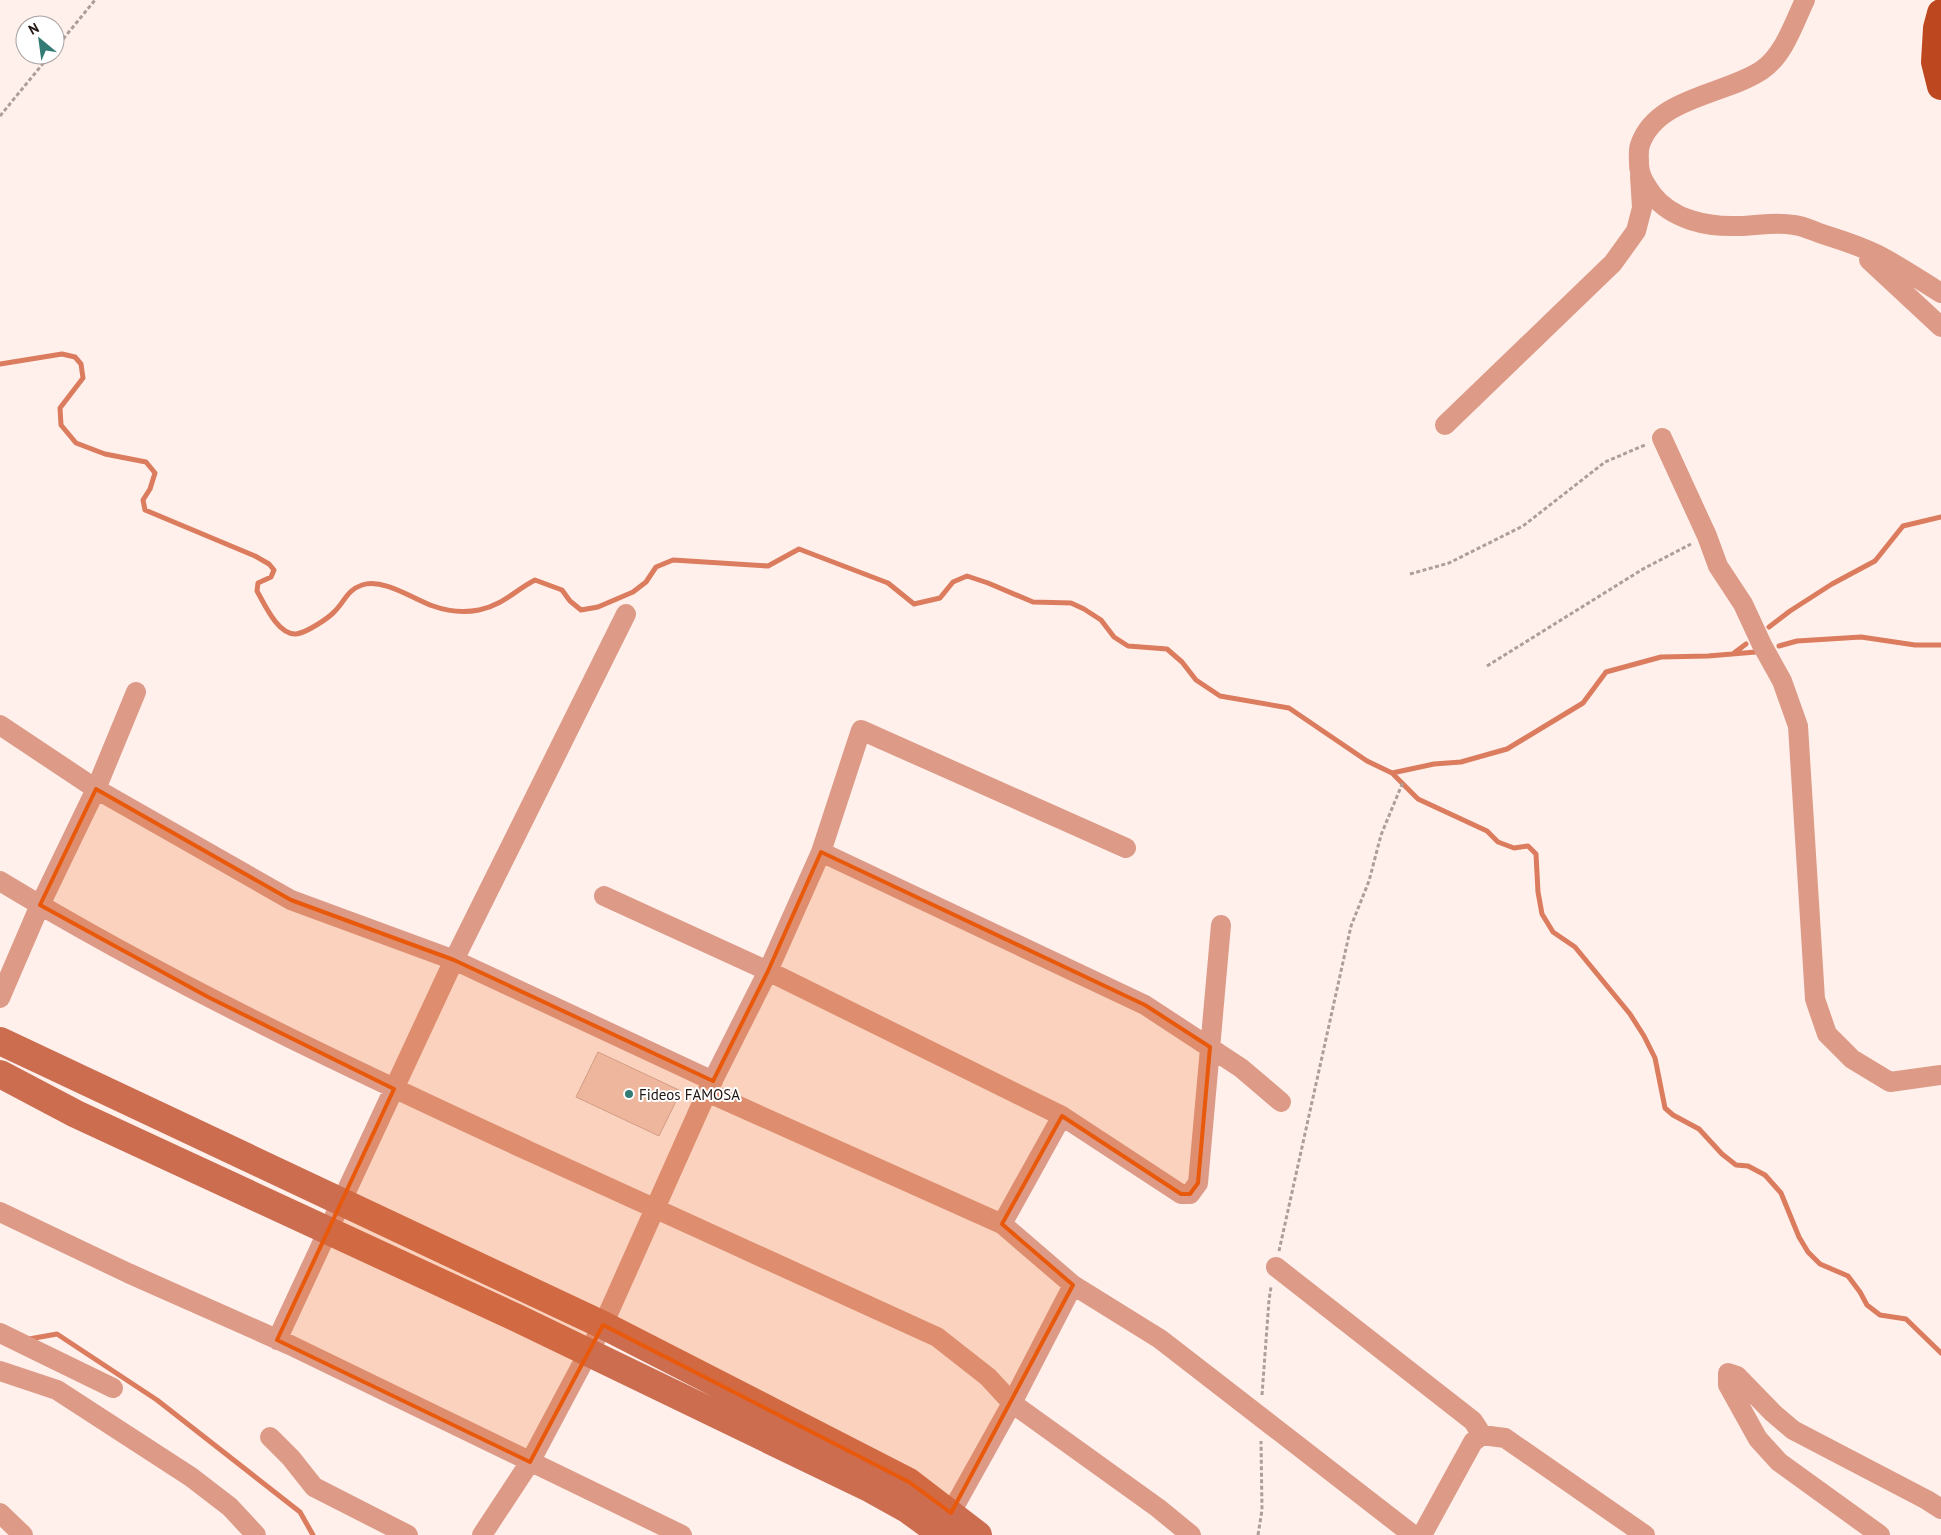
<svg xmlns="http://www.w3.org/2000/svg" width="1941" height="1535" viewBox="0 0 1941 1535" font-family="'PT Sans',sans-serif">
  <rect width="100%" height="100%" fill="#fff0ec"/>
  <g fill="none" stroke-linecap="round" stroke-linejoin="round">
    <path stroke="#dc7c5e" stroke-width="5" d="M0,364L62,354L75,357L81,364L83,378L60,408L61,425L76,443L105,454L146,462L155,473L150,489L143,500L145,510L255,556L269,564L274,570L271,577L258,583L257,591C265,605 278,635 296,634C306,633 329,618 335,611C345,601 347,590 362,585C384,578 413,599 433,606C447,611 464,613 479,610C503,605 514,591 535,580L562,590L570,601L581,610L598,607L633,592L646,582L656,567L673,560L768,566L799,549L888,583L914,604L940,598L953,582L967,576L988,583L1033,602L1071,603L1084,609L1101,620L1114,637L1128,646L1167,649L1182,662L1196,680L1220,696L1289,708L1367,761L1392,773L1418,799L1487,831L1498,842L1514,848L1528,846L1536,854L1538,892L1542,914L1553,932L1575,947L1630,1014L1644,1036L1655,1058L1665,1108L1673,1115L1699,1129L1722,1154L1736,1165L1748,1166L1765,1175L1781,1193L1799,1237L1808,1252L1820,1264L1848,1276L1860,1292L1867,1305L1880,1315L1906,1319L1941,1353
      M1769,627L1790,611L1832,584L1875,561L1903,526L1941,517
      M1779,646L1797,641L1861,637L1915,645H1941
      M1734,653L1746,644
      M1392,773L1434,764L1461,762L1507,749L1583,703L1606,672L1661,657L1708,656L1756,652
      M29,1339L57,1334L157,1400L300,1512L313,1535"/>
  </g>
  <path fill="#f0cdc2" stroke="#cfaea3" d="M598,1052L681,1091L659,1136L576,1097Z"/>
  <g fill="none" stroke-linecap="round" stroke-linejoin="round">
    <path stroke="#ac9e9a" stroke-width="3" stroke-dasharray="4 2.5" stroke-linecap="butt" d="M55,49L95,0
      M0,116L50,55
      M1410,574L1449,563L1523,526L1605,462L1645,445
      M1487,666L1643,569L1691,544
      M1279,1251L1351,926L1369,881L1381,835L1403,782
      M1262,1395L1269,1300L1271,1287
      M1258,1535L1262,1510L1261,1441"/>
    <path stroke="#dd9b87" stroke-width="20" d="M1805,0C1794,23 1784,55 1762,70C1725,95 1656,97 1640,145C1638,151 1639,158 1639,164C1639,176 1646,185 1652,194C1672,220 1707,227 1738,226C1757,226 1775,221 1794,225C1803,226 1811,230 1819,233C1838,239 1858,245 1876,254C1898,265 1920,280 1941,293
      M1869,260L1941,327
      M1445,425L1613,263L1636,231L1642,208L1640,176
      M1662,438L1707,536L1718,566L1743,604L1762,645L1782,681L1798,726L1815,999L1827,1034L1852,1059L1890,1082L1941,1075
      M0,725L96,789L291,900L454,960L713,1081
      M821,852L1145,1005L1241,1068L1281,1102
      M0,881C170,984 351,1069 531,1152C666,1214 802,1275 937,1337L988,1377L1012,1403L1158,1508L1191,1535
      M604,896L768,971L1062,1116L1002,1224
      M0,998L40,905L96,789L136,692
      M707,1092L1002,1224L1073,1285L1160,1339L1413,1535
      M1062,1116L1181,1194H1190L1198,1183L1221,925
      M0,1212L128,1273L290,1345L682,1535
      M1276,1267L1473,1421L1482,1435
      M0,1333L113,1388
      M277,1340L454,960L626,614
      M0,1371L57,1390L191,1477L230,1507L256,1535
      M270,1437L291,1458L314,1487L408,1535
      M0,1513L23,1535
      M944,1525L1012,1403L1073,1285
      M482,1535L530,1462L603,1325L707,1092L768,971L821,852L861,730L1126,848
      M1422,1535L1473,1442L1482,1435L1505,1438L1645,1535
      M1880,1535L1779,1462L1758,1439L1728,1385V1373L1737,1376L1773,1413L1793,1430L1927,1500L1941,1509"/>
    <path stroke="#cc6d50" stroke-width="28" d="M0,1041L603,1325L909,1482L978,1535
      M0,1074L76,1114L517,1318L871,1489L907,1509L943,1535"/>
    <path stroke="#bd4820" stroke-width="28" d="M1941,13L1937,28L1935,62L1941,86"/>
  </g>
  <path fill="#e8590c" fill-opacity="0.2" stroke="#e8590c" stroke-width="4" stroke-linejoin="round" d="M96,789L291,900L454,960L713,1081L768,971L821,852L1145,1005L1210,1047L1198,1183L1190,1194H1181L1062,1116L1002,1224L1073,1285L951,1513L909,1482L603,1325L530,1462L277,1340L394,1089L208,997L40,905Z"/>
  <circle fill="#337b75" stroke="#fff" stroke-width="2" cx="629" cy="1094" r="5"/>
  <g text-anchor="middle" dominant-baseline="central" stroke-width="4" stroke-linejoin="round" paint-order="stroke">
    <g font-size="15" fill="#201410" stroke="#fff" text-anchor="start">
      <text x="639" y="1094">Fideos FAMOSA</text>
    </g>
  </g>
  <g transform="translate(40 40) rotate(331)"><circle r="24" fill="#ffffff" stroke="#a6a19f"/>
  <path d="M0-4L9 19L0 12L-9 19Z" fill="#337b75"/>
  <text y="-8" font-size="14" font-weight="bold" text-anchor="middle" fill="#201410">N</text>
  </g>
</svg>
